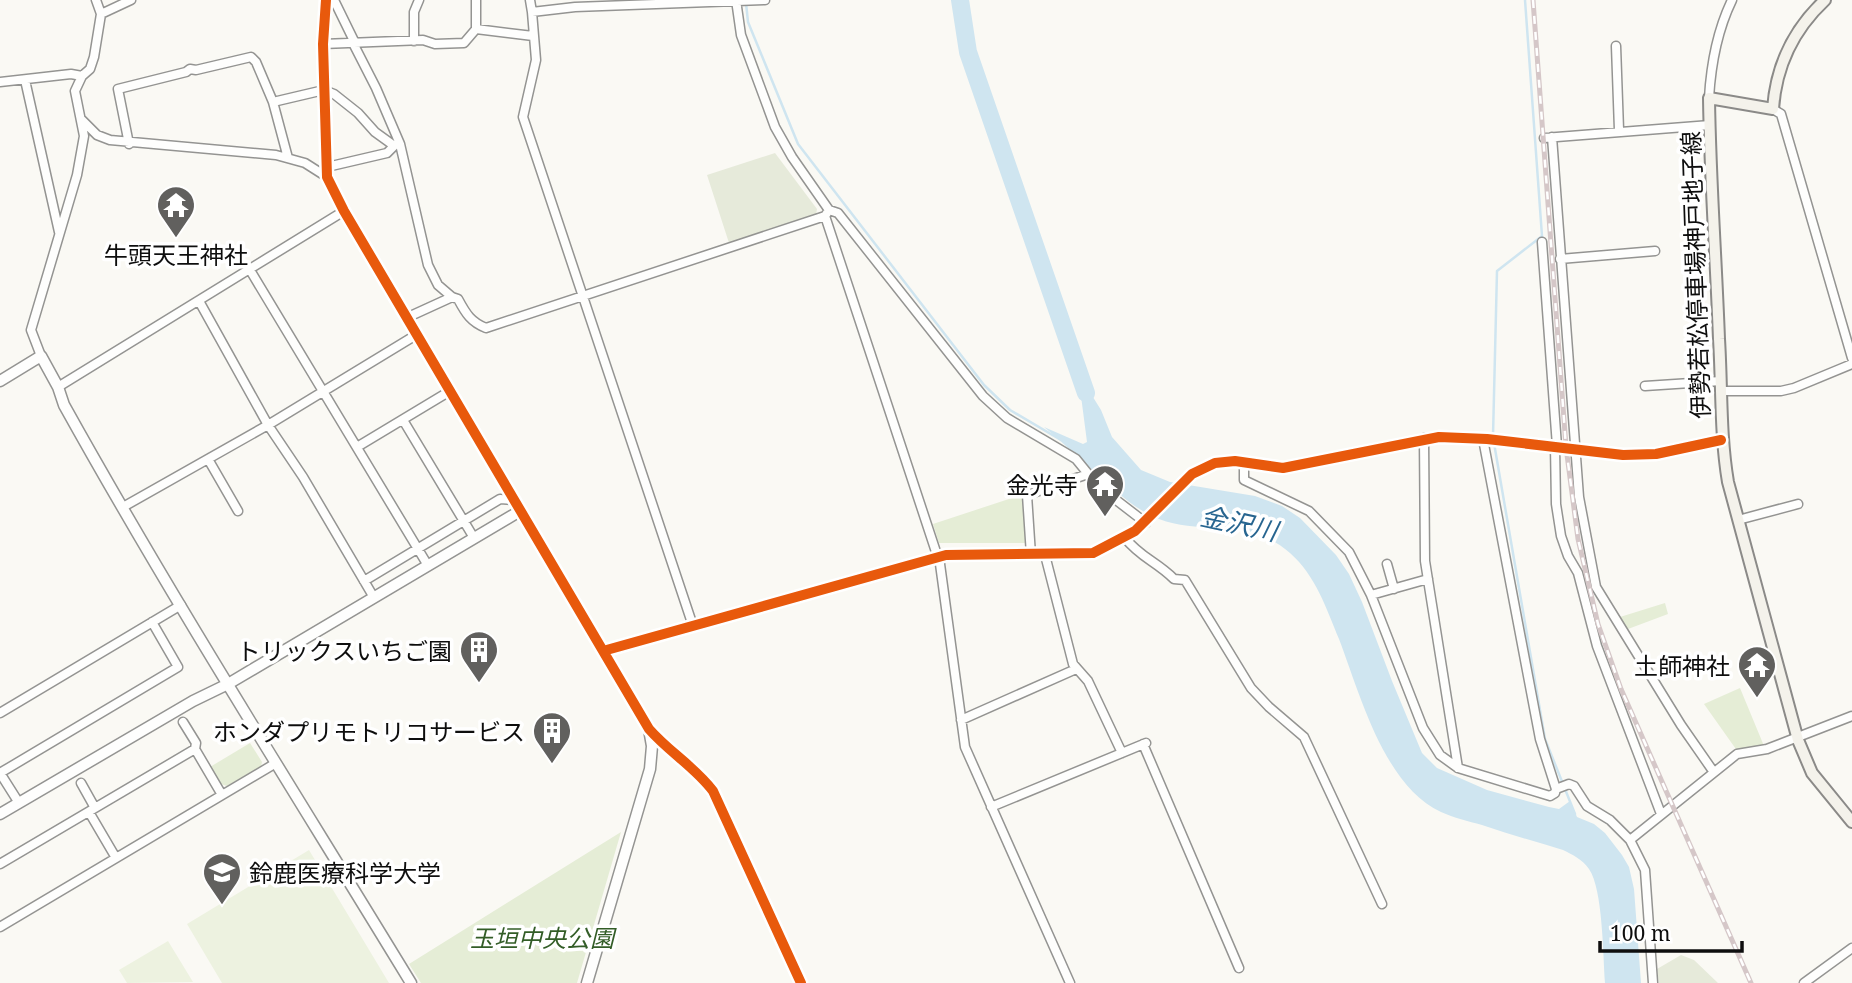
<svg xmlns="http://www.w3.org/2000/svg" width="1852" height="983" viewBox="0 0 1852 983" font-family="'Noto Serif','Noto Sans JP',serif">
  <rect width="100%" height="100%" fill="#faf9f4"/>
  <path fill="#e5edd6" d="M1021,495L1025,507L1029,543H939L933,524Z
    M1665,603L1668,614L1628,629L1620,617Z
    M1740,688L1764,746L1738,752L1704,704Z
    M250,743L262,762L261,767L227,786L221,784L210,767Z
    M621,832L577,983H421L409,964Z"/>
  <path fill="#e6eada" d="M775,153L817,209L816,215L729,243L707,175Z
    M1681,955L1694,960L1718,983H1659L1657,969Z"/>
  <path fill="#edf2e0" d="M309,850L389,983H222L187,924Z
    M168,941L193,982L127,983L119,970Z"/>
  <path fill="#cfe5f0" d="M1078,373L1101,410L1112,437L1141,470L1170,482L1255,496L1282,506L1300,518L1336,555L1349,574L1362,602L1392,681L1422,753L1437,768L1487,790L1549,807L1559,809L1570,801L1577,817L1594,824L1605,833L1622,855L1629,867L1634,889L1641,983H1605C1603,956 1603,889 1589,869C1582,859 1573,855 1563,850C1536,842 1509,834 1482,825C1468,821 1454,818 1441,812C1384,786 1360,694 1339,639C1326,608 1316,576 1290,553C1248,516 1203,536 1159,519C1123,506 1076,452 1044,427L1083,444L1087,442Z"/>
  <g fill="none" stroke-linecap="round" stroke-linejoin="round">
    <path stroke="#cfe5f0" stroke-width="2.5" d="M746,3L748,22L798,144L984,385L1010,410L1061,440
      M1493,436L1497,271L1542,236L1525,0
      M1494,443L1545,739L1575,814"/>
    <path stroke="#cfe5f0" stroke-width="18" d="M960,0L968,52L1086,393"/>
    <defs>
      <path id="minor" d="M334,0L356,45
        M530,0L532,12
        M736,0L741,35L775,127L792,157L829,210L825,216L940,564L965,747L1070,983
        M101,14L131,0
        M476,29V0
        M414,41V12L419,0
        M323,44L423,40L435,44L464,43L476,29L533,36
        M354,45L376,88L400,144L428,265L438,285L452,297L458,299C466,314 471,322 486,328L825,216
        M1616,46L1619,130
        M25,80L59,232
        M0,82L71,74L82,76
        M1709,98C1711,64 1717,31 1732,0
        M273,102L324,90L334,94L358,113L375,132L393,145
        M1773,109L1781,114L1852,358
        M82,120L97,135L110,140L276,155L305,163L327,177
        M1552,137L1579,497L1596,587L1681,725L1713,771
        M1544,138L1710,125
        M129,144L118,89L186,72L190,69L196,70L251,57L256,62L273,102L288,158
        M327,167L387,153L395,145
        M829,210L838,213L983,396L1007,418L1076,459L1098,486L1146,523
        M1542,242L1557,446
        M1560,259L1655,251
        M250,270L427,564
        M199,301L268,425L303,477L373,596
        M406,318L452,297
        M41,356L31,330L77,175L84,136L75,91L82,76L90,69L94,57L101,14L96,0
        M1645,386L1721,381
        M58,387L344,211
        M1722,391H1781L1794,388L1852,364
        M403,420L474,538
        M1424,438L1425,561L1458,768
        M1483,439L1540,739L1556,789
        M1555,446L1556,504L1561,536L1568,556L1578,573L1597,646L1661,814
        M357,447L450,391
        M208,459L238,511
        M1244,463V480L1309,511L1349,552L1371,595L1423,728L1440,755L1458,768L1550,796L1555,793L1556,789L1569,784L1574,786L1587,806L1610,820L1630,840L1645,870L1653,983
        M123,507L268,425L416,335
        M1738,520L1798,504
        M1125,538C1141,558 1156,561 1174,579L1185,580L1251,688L1269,707L1304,737L1382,904
        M1031,555L1027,495L1088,474
        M1045,555L1073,664L1088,681L1122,753
        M1387,564L1394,589
        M364,581L500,499L514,500
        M1371,595L1428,579
        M693,626L523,117L536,60L532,12L575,7L765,0
        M603,651L946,555L1093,553L1135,531L1192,474L1215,463L1235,461L1283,468L1439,437L1487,439L1623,455L1656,454L1721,440
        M0,713L181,605
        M961,720L1076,669
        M183,722L196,743L195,749
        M649,729C669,752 695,767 713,791L801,983
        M1143,744L1239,968
        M0,773L178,667L152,622
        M0,773L19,803
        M81,783L95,808
        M991,807L1146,743
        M89,812L116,858
        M1630,840L1737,754L1767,749L1852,716
        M0,864L195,749L222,795
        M0,927L276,763
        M1804,983L1852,948"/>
      <path id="tertiary" d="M326,0L323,44L327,177L344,211L649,729L652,746L650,769L587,983
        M0,381L41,356L58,387L64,405C173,601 294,791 411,983
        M0,814L193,701L228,684L520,511"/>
      <path id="secondary" d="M1825,0C1794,29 1776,65 1773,109L1709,98C1710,178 1716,258 1719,339C1722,387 1720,435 1728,482L1798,740L1812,773L1852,822"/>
    </defs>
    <use href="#minor" stroke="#949492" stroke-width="11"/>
    <use href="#tertiary" stroke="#949492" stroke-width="13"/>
    <use href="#secondary" stroke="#8b8a88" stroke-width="14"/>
    <use href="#minor" stroke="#fefefd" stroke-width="8"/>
    <use href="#tertiary" stroke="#fefefd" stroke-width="10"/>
    <use href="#secondary" stroke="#f4f2eb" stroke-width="10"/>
    <defs>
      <path id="rail" d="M1533,0L1566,447L1578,539L1598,624L1621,689L1751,983"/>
    </defs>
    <use href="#rail" stroke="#d5c7c8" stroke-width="5"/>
    <use href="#rail" stroke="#fff" stroke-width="2.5" stroke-dasharray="8" stroke-linecap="butt"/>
    <defs>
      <path id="cycleway" d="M326,0L323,44L327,177L344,211L649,729C669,752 695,767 713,791L801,983
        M603,651L946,555L1093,553L1135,531L1192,474L1215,463L1235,461L1283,468L1439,437L1487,439L1623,455L1656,454L1721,440"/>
    </defs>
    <use href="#cycleway" stroke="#fff" stroke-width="15"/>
    <use href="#cycleway" stroke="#e8590c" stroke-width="10"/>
  </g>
  <defs>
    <symbol id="temple-pin" viewBox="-11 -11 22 30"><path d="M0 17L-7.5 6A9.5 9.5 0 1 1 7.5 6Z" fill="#61605e" stroke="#fff"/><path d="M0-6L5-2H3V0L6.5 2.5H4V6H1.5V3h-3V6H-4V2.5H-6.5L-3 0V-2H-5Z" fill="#fff"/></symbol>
    <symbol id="building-pin" viewBox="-11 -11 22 30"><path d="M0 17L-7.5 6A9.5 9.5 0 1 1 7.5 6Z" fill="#61605e" stroke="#fff"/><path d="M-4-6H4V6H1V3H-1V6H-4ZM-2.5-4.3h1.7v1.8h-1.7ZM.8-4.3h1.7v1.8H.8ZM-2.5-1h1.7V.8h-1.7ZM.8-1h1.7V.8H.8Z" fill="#fff"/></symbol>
    <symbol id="university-pin" viewBox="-11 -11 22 30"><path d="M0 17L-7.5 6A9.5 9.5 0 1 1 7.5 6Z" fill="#61605e" stroke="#fff"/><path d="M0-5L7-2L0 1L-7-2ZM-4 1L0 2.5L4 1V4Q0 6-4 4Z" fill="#fff"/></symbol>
  </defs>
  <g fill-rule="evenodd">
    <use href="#temple-pin" x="154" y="183" width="44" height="60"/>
    <use href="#temple-pin" x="1083" y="462" width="44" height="60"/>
    <use href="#building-pin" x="457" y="628" width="44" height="60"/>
    <use href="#temple-pin" x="1735" y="643" width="44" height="60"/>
    <use href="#building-pin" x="530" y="709" width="44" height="60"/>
    <use href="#university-pin" x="200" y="850" width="44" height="60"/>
  </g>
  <g text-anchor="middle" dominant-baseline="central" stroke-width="7" stroke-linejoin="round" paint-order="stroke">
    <g font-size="24" fill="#0e0e0e" stroke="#fff" text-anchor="end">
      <text x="176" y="254" text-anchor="middle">牛頭天王神社</text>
      <text x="1078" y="484">金光寺</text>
      <text x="452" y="650">トリックスいちご園</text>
      <text x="1730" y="665">土師神社</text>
      <text x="525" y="731">ホンダプリモトリコサービス</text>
      <text x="249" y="872" text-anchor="start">鈴鹿医療科学大学</text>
    </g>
    <g font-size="24" fill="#0e0e0e" stroke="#fff">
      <text transform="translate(1695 275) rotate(-92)">伊勢若松停車場神戸地子線</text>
    </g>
    <g font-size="24" font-style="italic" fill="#335d27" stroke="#fff">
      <text x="542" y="937">玉垣中央公園</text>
    </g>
    <g font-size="26" font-style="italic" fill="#276590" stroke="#fff">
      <text transform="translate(1239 523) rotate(12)">金沢川</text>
    </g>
  </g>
  <path d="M1600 941v10h142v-10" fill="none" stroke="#0e0e0e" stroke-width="3.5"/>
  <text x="1610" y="941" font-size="21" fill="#0e0e0e" stroke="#ffffff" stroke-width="5" paint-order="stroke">100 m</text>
</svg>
